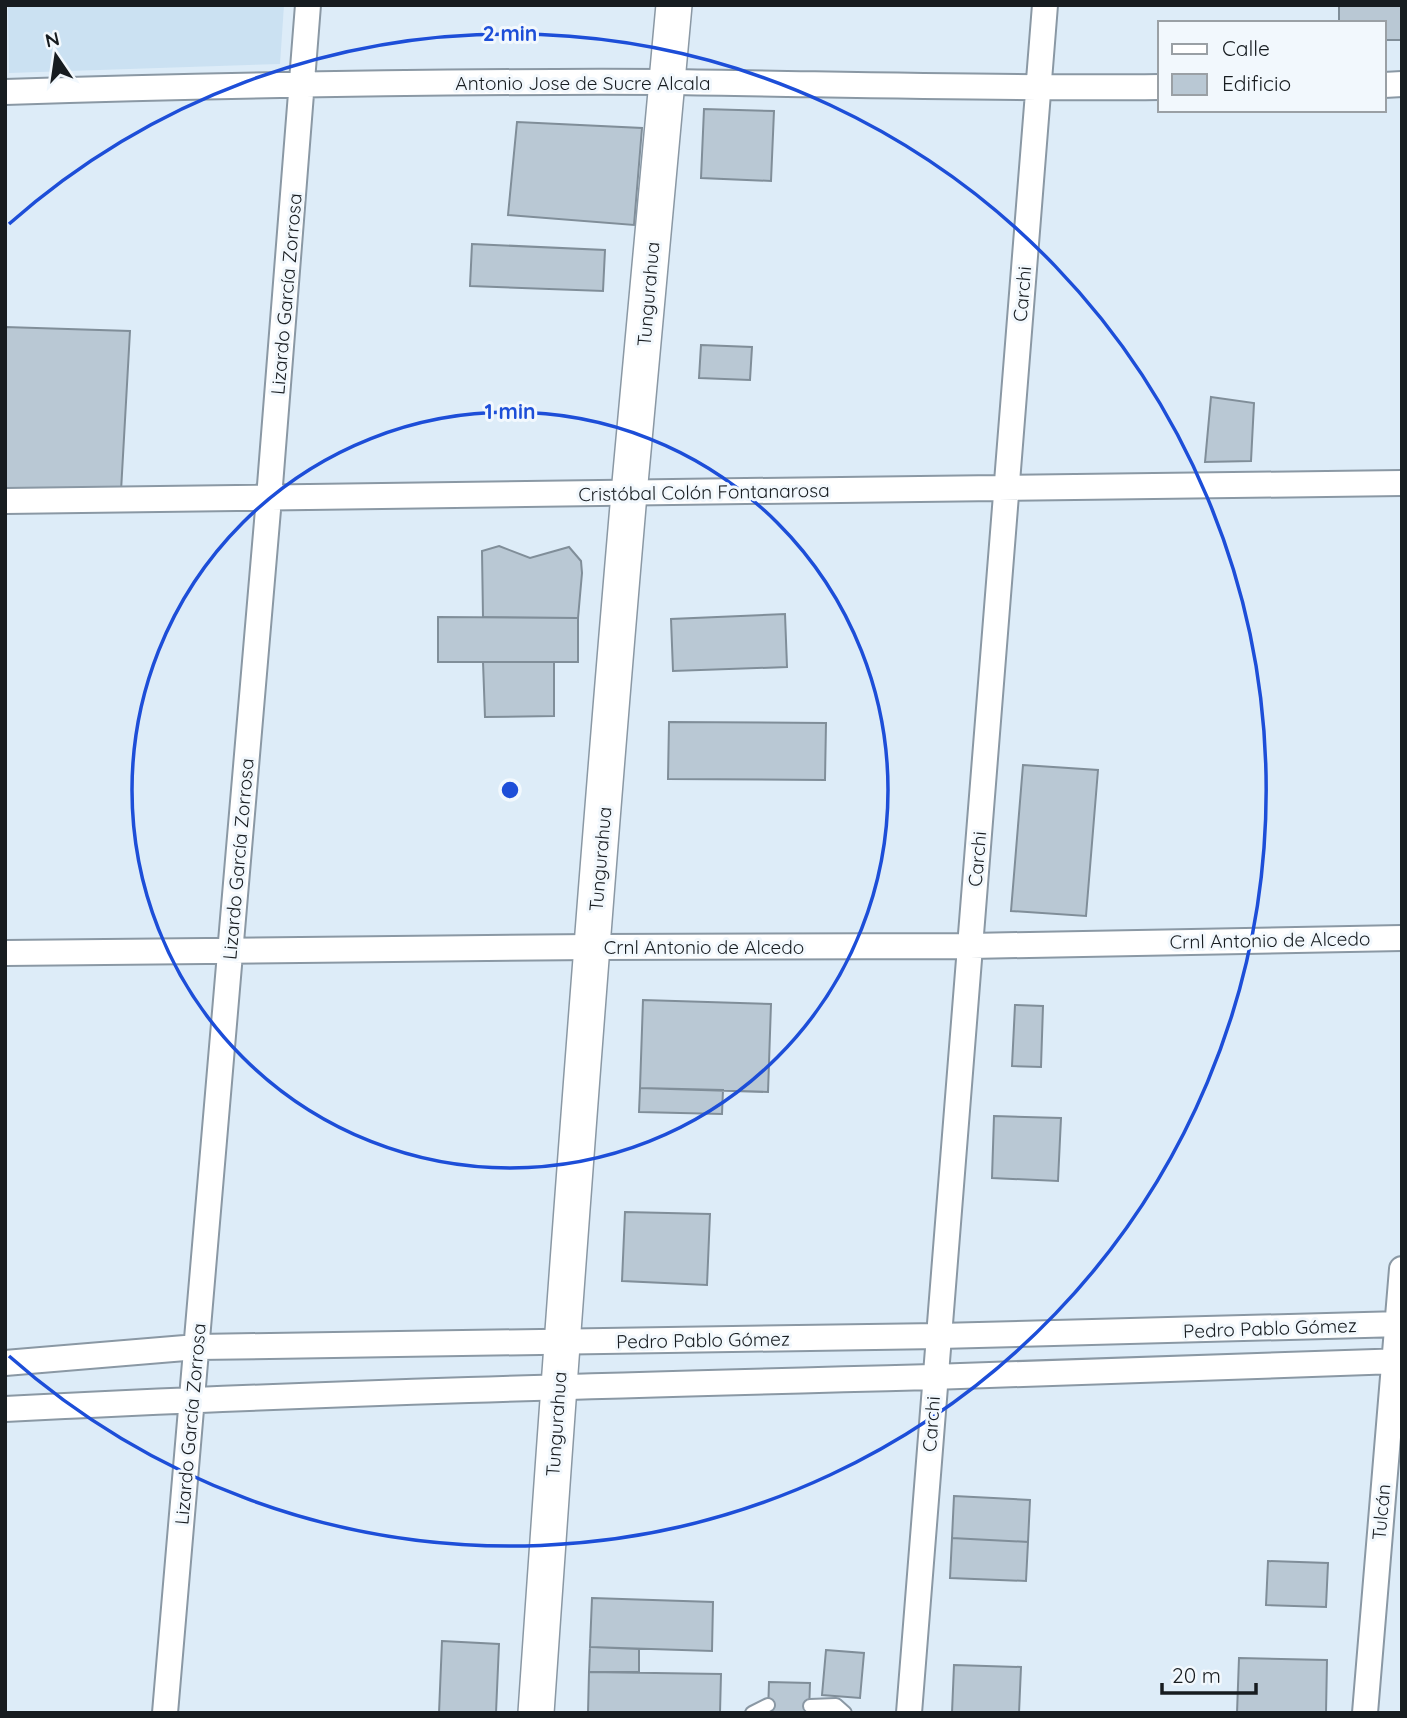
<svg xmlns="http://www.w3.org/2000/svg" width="1407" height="1718" viewBox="0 0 1407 1718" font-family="Quicksand,sans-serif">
  <rect width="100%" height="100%" fill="#ddecf8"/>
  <path fill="#cbe1f2" d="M8,5H284L280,64L9,73Z"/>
  <path fill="#b9c8d4" stroke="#808e99" stroke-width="2" d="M1339,5H1402V40H1384V23H1339Z
    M704,109L774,111L771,181L701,178Z
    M517,122L642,128L634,225L508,215Z
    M472,244L605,250L603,291L470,286Z
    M5,327L130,331L121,491L5,492Z
    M701,345L752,347L750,380L699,378Z
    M1211,397L1254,403L1251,461L1205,462Z
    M499,546L530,558L569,547L581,561L582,573L578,618L483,617L482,551Z
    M785,614L787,667L673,671L671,619Z
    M438,617L578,618V662H438Z
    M483,662H554V716L485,717Z
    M669,722L826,723L825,780L668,779Z
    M1023,765L1098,770L1086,916L1011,911Z
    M643,1000L771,1004L768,1092L640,1088Z
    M1015,1005L1043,1006L1041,1067L1012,1066Z
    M640,1088L723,1090L722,1114L639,1112Z
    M994,1116L1061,1118L1058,1181L992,1178Z
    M625,1212L710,1214L707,1285L622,1281Z
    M954,1496L1030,1500L1028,1542L952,1538Z
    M952,1538L1028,1542L1026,1581L950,1578Z
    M1268,1561L1328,1563L1326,1607L1266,1605Z
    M592,1598L713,1602L712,1651L590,1647Z
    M442,1641L499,1644L496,1713H439Z
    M590,1647L639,1649V1672H589Z
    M826,1650L864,1653L860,1698L822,1695Z
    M1239,1658L1327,1660L1326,1713H1237Z
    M954,1665L1021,1667L1019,1713H952Z
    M589,1672L721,1674L720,1713H588Z
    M769,1682L810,1683L809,1713H768Z"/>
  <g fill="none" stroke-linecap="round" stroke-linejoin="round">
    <defs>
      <path id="lane" d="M810,1706L836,1705L845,1713
        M752,1713L768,1705"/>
      <path id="street" d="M1384,85L1402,84
        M5,92C226,85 446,81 667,82C831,84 996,89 1160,87
        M5,501C471,496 936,487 1402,483
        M5,953L592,947L970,946L1402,938
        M5,1363L197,1347L939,1336L1402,1324
        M5,1409C314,1393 623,1385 932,1377C1088,1373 1245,1366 1402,1361
        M165,1713L269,498L308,5
        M909,1713L1045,5
        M1365,1713L1402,1269"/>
      <path id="secondary" d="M536,1713C564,1306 594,900 629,494C643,331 660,168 674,5"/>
    </defs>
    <use href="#lane" stroke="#8a98a4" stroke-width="16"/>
    <use href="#street" stroke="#8a98a4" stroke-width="28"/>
    <use href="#secondary" stroke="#8a98a4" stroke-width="38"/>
    <use href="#lane" stroke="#fff" stroke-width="12"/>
    <use href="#street" stroke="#fff" stroke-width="24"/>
    <use href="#secondary" stroke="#fff" stroke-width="35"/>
  </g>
  <g fill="none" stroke="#1d4ed8" stroke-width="3.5">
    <circle cx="510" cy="790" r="378"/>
    <path d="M9 224A756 756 0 1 1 9 1356"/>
  </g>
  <g text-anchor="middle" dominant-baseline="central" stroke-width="6" stroke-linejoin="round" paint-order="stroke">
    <g font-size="19" fill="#171c20" stroke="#f2f8fd">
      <text x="583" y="83">Antonio Jose de Sucre Alcala</text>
      <text transform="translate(286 294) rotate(-85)">Lizardo García Zorrosa</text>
      <text transform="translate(648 294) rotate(-85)">Tungurahua</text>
      <text transform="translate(1022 294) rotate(-85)">Carchi</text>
      <text transform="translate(704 492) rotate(-1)">Cristóbal Colón Fontanarosa</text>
      <text transform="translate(238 859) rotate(-85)">Lizardo García Zorrosa</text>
      <text transform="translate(600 859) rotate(-85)">Tungurahua</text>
      <text transform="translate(977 859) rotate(-85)">Carchi</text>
      <text transform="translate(1270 940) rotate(-1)">Crnl Antonio de Alcedo</text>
      <text x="704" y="947">Crnl Antonio de Alcedo</text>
      <text transform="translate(1270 1328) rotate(-2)">Pedro Pablo Gómez</text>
      <text transform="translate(703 1340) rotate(-1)">Pedro Pablo Gómez</text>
      <text transform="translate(190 1424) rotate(-85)">Lizardo García Zorrosa</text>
      <text transform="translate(556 1424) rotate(-86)">Tungurahua</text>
      <text transform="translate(931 1424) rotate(-86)">Carchi</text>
      <text transform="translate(1381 1512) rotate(-85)">Tulcán</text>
    </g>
  </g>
  <circle cx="510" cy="790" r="10" fill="#1d4ed8" stroke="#f2f8fd" stroke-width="3.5"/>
  <g font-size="21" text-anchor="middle" font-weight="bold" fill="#1d4ed8" stroke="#f2f8fd" stroke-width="6" stroke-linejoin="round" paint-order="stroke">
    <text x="510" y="41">2 min</text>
    <text x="510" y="419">1 min</text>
  </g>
  <rect width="1407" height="1718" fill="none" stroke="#171c20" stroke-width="14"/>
  <rect x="1158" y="21" width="228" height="91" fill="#f2f8fd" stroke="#9aa0a5" stroke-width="2"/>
  <rect x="1172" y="44" width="35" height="10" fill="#ffffff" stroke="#9aa0a5" stroke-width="2"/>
  <text x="1222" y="56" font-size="21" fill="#171c20">Calle</text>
  <rect x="1172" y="74" width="35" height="21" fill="#b9c8d4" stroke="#9aa0a5" stroke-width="2"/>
  <text x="1222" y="91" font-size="21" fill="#171c20">Edificio</text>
  <g transform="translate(56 56) rotate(347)" stroke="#f2f8fd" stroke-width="5" paint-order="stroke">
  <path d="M0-5L12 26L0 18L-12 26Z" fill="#171c20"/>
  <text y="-10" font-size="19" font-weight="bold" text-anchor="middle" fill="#171c20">N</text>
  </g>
  <path d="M1162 1683v10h94v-10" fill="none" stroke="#171c20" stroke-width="3.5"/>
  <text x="1172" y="1683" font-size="21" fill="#171c20" stroke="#f2f8fd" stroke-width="5" paint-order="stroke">20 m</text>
</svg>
